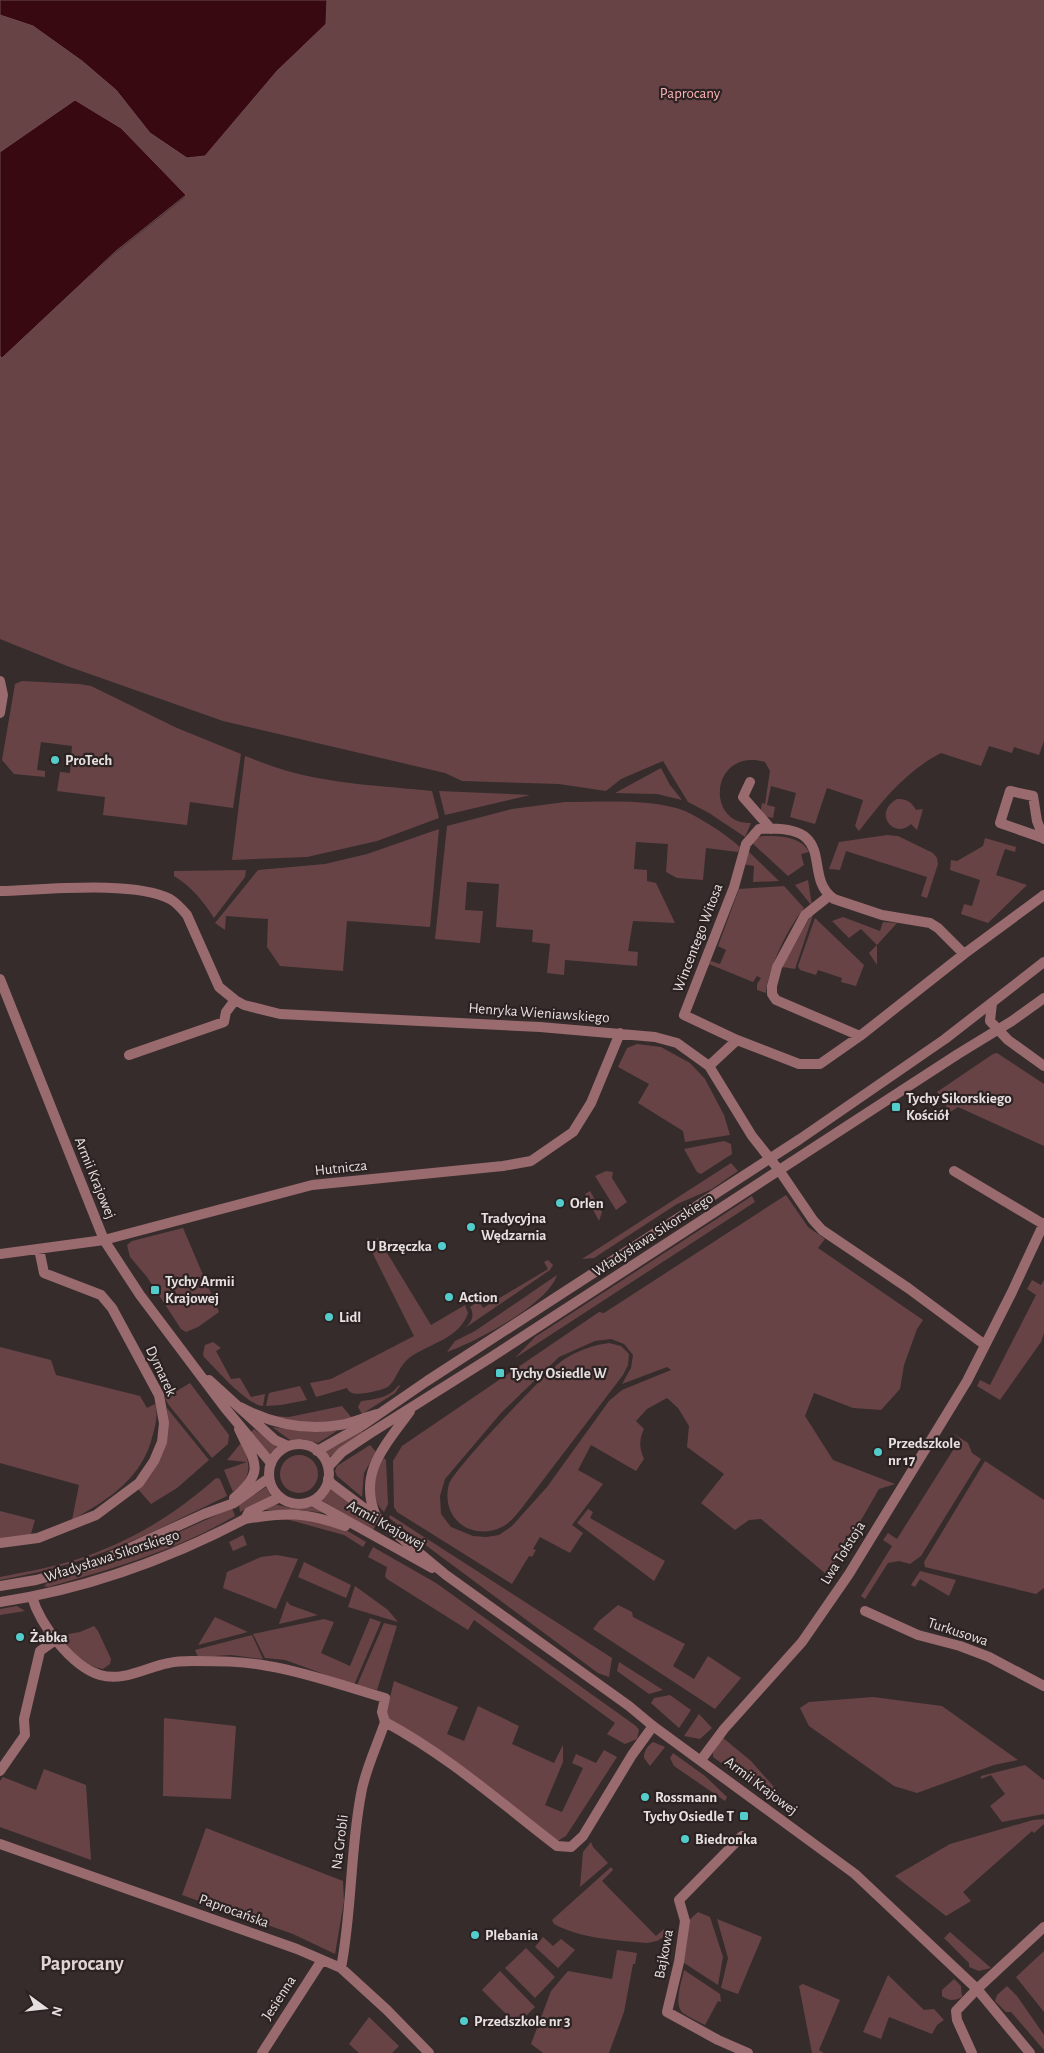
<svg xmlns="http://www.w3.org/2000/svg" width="1044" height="2053" viewBox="0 0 1044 2053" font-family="'Alegreya Sans',sans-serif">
  <rect width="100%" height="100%" fill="#362c2c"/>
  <path fill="#684345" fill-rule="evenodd" d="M0,0H1044V741L1039,755L1014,747L1012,753L989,746L981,766L941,753C906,771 883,800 859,831L855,826L863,800L827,788L815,824L790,817L796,793L771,786L767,805L775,807L773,818L760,815L762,803L765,804L770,771L765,762C710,747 705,825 751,823L745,837L709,813L688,802L663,761L621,779L606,791L559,784L462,781L445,773L223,721L67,666L0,639ZM182,193L185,197L115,253L27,333L37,318Z
    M22,681L79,684L91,686L177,728L241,754L233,808L190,802L187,825L103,815L105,797L57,791L60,772L70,773L72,746L41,742L37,770L45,771V777L14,774L2,760L15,684Z
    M245,756C258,761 271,766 284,770C331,784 384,786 432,791L439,818L377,841L307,857L232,860Z
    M661,768L670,785L682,800L657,794L615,793Z
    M439,791L530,795L445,815Z
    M897,799C906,799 911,801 916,810L923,809L917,830L911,824C894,840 872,813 897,799Z
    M565,802C600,802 653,798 685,811C704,820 724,833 740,847L738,852L706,848L703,880L677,878L666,872L668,844L636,842L634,869L647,870V881L656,883L675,923L633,921L628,951L638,952L637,966L565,960L564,975L547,973L550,944L532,942L533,930L496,927L499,884L467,882L465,910L483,911L480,943L435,939L447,826L512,809Z
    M439,829L430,927L347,921L343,971L280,966L267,947L268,919L226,916L225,930L215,923L258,870L325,864L367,854Z
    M887,835L898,836L933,853L937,858L938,864L927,898L921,896L927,877L846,851L840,870L829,869L839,842Z
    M763,836C779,836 801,836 809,852L801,854L804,865L788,876L751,842L755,838Z
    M985,838L1016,847L1015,852L1005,849L996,875L1027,885L988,923L961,914L964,904L972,906L980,880L950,870L951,860L957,861L983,846Z
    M748,851L779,881L753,882L754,866L743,864Z
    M246,870L245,877L214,918C203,901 192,887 174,876V871Z
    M808,880L812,906L795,885Z
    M784,886L804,908C788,928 768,968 766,993L757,990V984L761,978L757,976L753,982L709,964L711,961L720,964L726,950L718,946L739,889Z
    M813,915L795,969L782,967L810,917Z
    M843,917L880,931L883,922L897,923L877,945V965L869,953L877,945L861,929L849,938L832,921Z
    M815,918L864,965L856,986L841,982L842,978L818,970L816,975L800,970L798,966Z
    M637,1044L661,1047L690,1063L705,1079L724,1115L730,1135L685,1142L683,1131L638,1103L649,1084L618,1067L627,1048Z
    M997,1053L1044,1084V1146L958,1107L950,1112L937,1092L993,1054Z
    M724,1141L731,1144L732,1154L701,1174L697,1172L684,1149Z
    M731,1163L738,1171L712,1189L677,1204L594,1258L582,1259Z
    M606,1171L613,1172L612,1178L627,1202L616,1210L595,1176Z
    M590,1191L602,1212L599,1221L585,1194Z
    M786,1195L808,1227L825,1239L818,1248L923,1320L917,1329L904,1365L900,1389L881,1410L853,1408L814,1393L805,1416L833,1460L895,1484L879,1489L853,1534L827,1575L761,1519L749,1520L735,1530L701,1503L724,1474L687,1447L689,1426L678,1408L667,1398L647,1409L636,1421L644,1429C639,1439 639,1448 644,1459L636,1471L591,1445L578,1470L603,1484L572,1525L583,1533L570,1553L540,1537L533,1549L536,1550L532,1557L529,1556L512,1584L397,1512L394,1507L393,1461L402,1446L599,1312L604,1313ZM611,1339L624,1344L633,1355L631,1368L622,1384L667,1367L671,1370L622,1390L609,1401L547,1487L512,1526L499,1535L486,1537L473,1536L451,1527L441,1514L440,1496L445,1479L501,1413L559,1357L595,1341Z
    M752,1196L755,1202L515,1358L535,1337Z
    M183,1228L219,1312L198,1327L186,1332L181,1329L147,1277L130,1257L127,1245L132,1241Z
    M378,1238L431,1325L465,1305L468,1313C459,1339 430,1343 409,1358C399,1366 397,1378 389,1386C385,1390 357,1396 352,1393C349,1392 348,1390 347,1388L316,1397L310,1383L331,1379L414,1336L368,1244Z
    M548,1260L553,1265L550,1270L465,1328C472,1322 475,1315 470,1307L479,1301L483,1308L548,1269L544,1262Z
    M557,1275C548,1304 476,1342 447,1352L455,1341L475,1331Z
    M1032,1280L1041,1285L1044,1280V1333L1041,1342L1000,1400L977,1386L980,1380L990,1385L1036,1295L1027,1289Z
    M213,1342L221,1348L216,1351L231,1379L240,1378L251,1397L265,1394L263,1406C248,1406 215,1368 204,1357L203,1354L205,1345Z
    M609,1343L621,1346L629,1354L628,1365L623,1375L521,1509C515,1516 510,1523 502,1527C470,1542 440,1517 449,1484C454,1469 547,1371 563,1360C577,1351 592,1345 609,1343Z
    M0,1347L51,1360L56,1375L140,1396L147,1408L155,1404C158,1414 156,1424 153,1434C143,1478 109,1499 72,1520L79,1485L0,1463Z
    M190,1383L229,1435L228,1444L212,1458L168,1404L165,1398Z
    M399,1385L400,1386L395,1393L362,1414L358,1407L361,1401C377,1399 389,1398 399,1385Z
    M300,1386L307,1400L281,1405L266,1406L269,1393Z
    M342,1406L352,1418C324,1426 297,1423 269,1416L289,1417Z
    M167,1408L209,1460L177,1488L151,1504L137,1488L168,1425Z
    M272,1427L302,1431H337L318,1443L304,1439L290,1440Z
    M254,1429L277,1446L270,1454L251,1432Z
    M362,1430L363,1433L329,1457L325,1451L340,1444Z
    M951,1432L968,1443L972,1453L981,1459L921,1556L910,1564L899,1561L888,1563L865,1599L861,1596L892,1546L883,1540L888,1533L897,1539L960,1439Z
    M241,1443C251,1463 253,1478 233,1492L224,1470L247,1462L227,1460Z
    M370,1445L376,1452L364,1473L362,1497L337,1476L335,1471L337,1466Z
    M280 1474a19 19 0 1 1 38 0a19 19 0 1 1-38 0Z
    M384,1458L386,1460L388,1504L384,1512C368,1497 374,1474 384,1458Z
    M985,1461L1044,1500V1588L1036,1594L925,1567L924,1562Z
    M216,1478L220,1479L227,1496C177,1520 127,1546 75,1562C50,1570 25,1575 0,1580V1577C25,1572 50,1568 75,1560C128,1543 175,1515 216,1478Z
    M266,1487L271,1496L240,1512L239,1505Z
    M330,1488L376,1524L373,1530L321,1500Z
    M274,1504L295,1509L312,1507L327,1513L299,1510H265Z
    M232,1508L235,1516C177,1550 112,1569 48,1587L44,1586L47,1583L109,1564Z
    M588,1509L593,1512L590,1518L665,1561L654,1581L577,1523Z
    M0,1511L35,1520L30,1537L0,1542Z
    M390,1515L612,1658L609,1677L598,1673L389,1518Z
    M301,1518L346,1530L366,1542L363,1547L344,1535L286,1519Z
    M243,1535L247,1545L233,1551L229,1542Z
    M373,1547L436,1583L636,1726L639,1730L637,1739L625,1744L607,1734L615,1723L474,1620L468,1630L387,1579L385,1576L387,1567L368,1557Z
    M277,1555L298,1559L276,1609L223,1588L227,1572L261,1557Z
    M304,1562L351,1585L346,1598L298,1577Z
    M920,1571L956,1580L949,1596L920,1579L915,1587L911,1585Z
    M355,1586L388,1610L398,1622L348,1607Z
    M287,1601L290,1605L318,1615L279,1624Z
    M618,1605L632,1612L633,1617L685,1644L673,1666L694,1679L708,1656L741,1678L715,1709L593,1629L599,1621Z
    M17,1606L25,1611L0,1615V1609Z
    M215,1617L248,1632L198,1645Z
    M370,1618L381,1622L354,1685L285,1660L265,1658L253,1634L324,1619L334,1622L321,1653L350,1666Z
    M384,1623L397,1626L377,1690L357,1685Z
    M94,1626L98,1631L111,1659L110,1664L103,1669C85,1666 73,1652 60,1640L63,1635L80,1632Z
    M252,1635L263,1659L231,1655L198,1657L195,1650Z
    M619,1662L663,1690L649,1694L617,1671Z
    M394,1681L458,1707L447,1734L464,1741L478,1706L519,1726L512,1744L554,1763L563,1745V1762L545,1805L562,1812L583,1768L572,1763L576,1754L596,1763L604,1750L617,1757L566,1836L556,1842L387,1720L386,1714Z
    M670,1695L691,1710L679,1728L651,1703L654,1698Z
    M873,1697L942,1706L1018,1760L994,1765L917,1793L894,1786L809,1726L800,1708L809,1702Z
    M699,1714L712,1728L700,1739L684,1736Z
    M164,1718L236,1726L231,1799L163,1796Z
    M722,1737L751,1761L774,1787L767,1796L713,1757V1752Z
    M653,1742L665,1747L650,1766L644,1758C644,1750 647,1747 653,1742Z
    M673,1753L705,1776L727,1797L725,1801L674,1766L670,1758Z
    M1025,1765L1044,1780V1814L1002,1822L990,1806L1005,1794L991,1775L981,1779V1776Z
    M44,1769L86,1785L91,1860L0,1827V1781L3,1777L36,1790Z
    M1044,1819V1824L1034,1833L1032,1831L963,1892L971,1901L946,1916L895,1876L950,1844L1033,1820Z
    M206,1828L343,1881L344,1901L335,1954L293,1934L182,1895Z
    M591,1842L593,1847L608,1863L580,1887L583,1852Z
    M611,1867L613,1870L602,1881L656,1936L664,1929L668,1934L657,1941L647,1943C615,1940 582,1939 554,1924L552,1920Z
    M698,1912L710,1917L723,1957L718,1985L681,1961L687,1922Z
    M717,1919L762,1937L738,1994L721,1988L728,1958Z
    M950,1932L991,1968L979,1971L969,1967V1963L944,1938Z
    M543,1937L553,1946L561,1939L575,1950L558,1968L535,1947Z
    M526,1948L555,1977L535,1998L505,1968Z
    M617,1950L637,1953L635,1964H633L624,2012L609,2053H543L531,2044L551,1991L568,1971L612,1979Z
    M1044,1951V2012L1016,1977Z
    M684,1970L720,1994L721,2002L718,2001L705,2025C698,2021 690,2018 683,2013C673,2005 682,1981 684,1970Z
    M500,1971L535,2007L517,2025L482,1990Z
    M888,1975L924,2010L934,2009L944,2020L937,2025L932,2034L889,2017L881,2039L863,2032Z
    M954,1979L961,1986L962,1997C954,2001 949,2001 942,1996V1990Z
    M803,1984L840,2000L819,2050L824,2053H812L799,1986Z
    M1007,1986L1017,1996L1044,2035V2050L1011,2012H1006L995,2001L997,1995Z
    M369,2017L399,2046L392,2053H359L349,2044Z"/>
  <path fill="#390912" stroke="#6d4a50" d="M0,0H327L326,24L277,71L205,156L187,158L150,133L116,90L82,61L33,26L0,15Z
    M75,100L121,128L186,195L116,251L2,358L0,356V152Z"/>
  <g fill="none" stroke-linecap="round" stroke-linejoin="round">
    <path stroke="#996a6e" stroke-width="10" d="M0,681L3,695L0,713
      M750,782L743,797L771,829
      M1043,838L1000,823L1010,791L1033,796L1037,821L1044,839
      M0,891C42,890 134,880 170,899C177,903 182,909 187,915L219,987L235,1000L244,1005L280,1014L540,1027L655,1037L677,1043L709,1066L752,1136L779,1170L813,1220L822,1230L908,1288L985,1345
      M829,896L805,915L777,967L772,986V994L776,1000L860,1036
      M0,979L104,1240L140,1295L225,1408L271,1463
      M992,1003L990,1021L1008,1040L1044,1066
      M737,1040L684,1015L734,887L746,844L759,829C842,823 800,876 834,899L882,915L930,923L938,928L964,954
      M129,1055L224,1022L226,1012L235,1000
      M709,1066L737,1040L799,1064H820L860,1036L964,954L1044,895
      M954,1171L1043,1224
      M0,1254L104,1240L312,1185L503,1166L531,1161L573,1132L591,1103L620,1033
      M209,1380L275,1440L288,1446
      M240,1407C272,1424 304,1431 340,1425C352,1423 365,1417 377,1414
      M234,1498C267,1470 254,1462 239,1429
      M0,1543L38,1538L96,1515L139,1483L154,1461L162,1442L164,1423L159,1395L112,1308L101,1295L44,1273L39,1249
      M32,1597C40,1624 71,1666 100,1675C124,1682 146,1667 169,1663C177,1661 185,1661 192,1661C217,1661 243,1661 268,1666C306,1672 347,1687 385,1698L382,1712L385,1722C447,1755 501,1803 557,1846L571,1847L583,1836L632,1755L653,1726
      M865,1611L918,1635L960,1646L989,1657L1044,1686
      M701,1760L724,1729L802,1642L849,1574L967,1381L1012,1292L1044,1223
      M0,1771L25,1735L24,1719L40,1651L57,1639
      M742,1836L679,1900L685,1921L679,1962L667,2012L718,2040L748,2053
      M0,1844L297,1949L341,1968L387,2010L429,2053
      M341,1968C352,1911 350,1852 361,1794C365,1770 377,1746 385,1722
      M262,2053L322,1960
      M972,2053L957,2020L956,2011L977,1989L1044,1927"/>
    <path stroke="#996a6e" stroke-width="10" d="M269 1474a30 30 0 1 1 60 0a30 30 0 1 1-60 0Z
      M317,1451L363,1425L427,1381L800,1139L945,1039L1044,962
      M328,1467L342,1452L369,1434L490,1358L958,1054L1012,1021L1044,998
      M328,1479L332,1484L376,1517L446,1575L629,1706L653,1726L855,1874L977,1989L1030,2053
      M312,1501L432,1568
      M376,1516C357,1473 386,1445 410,1411
      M245,1519C287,1512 305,1512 345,1526
      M0,1586L36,1580L92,1565L204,1514L234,1503L269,1478
      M0,1602C86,1589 169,1559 245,1519L249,1512L280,1497"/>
  </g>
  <g fill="#52cdcc" stroke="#2c2222" stroke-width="2">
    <circle cx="55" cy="760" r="5"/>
    <rect x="891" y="1102" width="10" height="10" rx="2.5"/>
    <circle cx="560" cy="1203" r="5"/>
    <circle cx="471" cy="1227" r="5"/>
    <circle cx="442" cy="1246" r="5"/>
    <rect x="150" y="1285" width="10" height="10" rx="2.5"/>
    <circle cx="449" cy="1297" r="5"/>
    <circle cx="329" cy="1317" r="5"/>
    <rect x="495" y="1368" width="10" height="10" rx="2.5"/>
    <circle cx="878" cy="1452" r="5"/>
    <circle cx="20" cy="1637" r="5"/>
    <circle cx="645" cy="1797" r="5"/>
    <rect x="739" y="1811" width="10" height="10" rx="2.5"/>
    <circle cx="685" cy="1839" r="5"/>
    <circle cx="475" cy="1935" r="5"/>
    <circle cx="464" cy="2021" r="5"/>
  </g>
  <g text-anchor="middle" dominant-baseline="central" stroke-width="4.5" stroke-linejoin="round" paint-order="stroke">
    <g font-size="15" fill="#fab3b7" stroke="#2c2222">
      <text x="690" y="93">Paprocany</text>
    </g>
    <g font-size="15" font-weight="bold" fill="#e7e0e0" stroke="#2c2222" text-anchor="start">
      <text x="65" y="760">ProTech</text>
      <text x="906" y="1098">Tychy Sikorskiego<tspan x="906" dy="17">Kościół</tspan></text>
      <text x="570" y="1203">Orlen</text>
      <text x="481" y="1218">Tradycyjna<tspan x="481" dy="17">Wędzarnia</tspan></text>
      <text x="432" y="1246" text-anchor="end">U Brzęczka</text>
      <text x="165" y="1281">Tychy Armii<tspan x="165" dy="17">Krajowej</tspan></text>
      <text x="459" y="1297">Action</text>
      <text x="339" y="1317">Lidl</text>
      <text x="510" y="1373">Tychy Osiedle W</text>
      <text x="888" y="1443">Przedszkole<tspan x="888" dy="17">nr 17</tspan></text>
      <text x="30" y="1637">Żabka</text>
      <text x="655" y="1797">Rossmann</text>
      <text x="734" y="1816" text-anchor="end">Tychy Osiedle T</text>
      <text x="695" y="1839">Biedronka</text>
      <text x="485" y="1935">Plebania</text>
      <text x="474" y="2021">Przedszkole nr 3</text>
    </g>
    <g font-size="15" fill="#e7e0e0" stroke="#2c2222">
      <text transform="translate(698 938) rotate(-69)">Wincentego Witosa</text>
      <text transform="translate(539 1013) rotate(4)">Henryka Wieniawskiego</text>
      <text transform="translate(341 1168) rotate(-6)">Hutnicza</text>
      <text transform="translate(95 1178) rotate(68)">Armii Krajowej</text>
      <text transform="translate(653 1235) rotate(-33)">Władysława Sikorskiego</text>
      <text transform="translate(161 1371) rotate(65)">Dymarek</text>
      <text transform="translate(386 1525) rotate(29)">Armii Krajowej</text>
      <text transform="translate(843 1553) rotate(-58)">Lwa Tołstoja</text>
      <text transform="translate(112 1556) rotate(-18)">Władysława Sikorskiego</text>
      <text transform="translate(958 1632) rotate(18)">Turkusowa</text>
      <text transform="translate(761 1786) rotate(37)">Armii Krajowej</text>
      <text transform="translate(340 1842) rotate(-83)">Na Grobli</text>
      <text transform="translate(234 1911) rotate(20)">Paprocańska</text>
      <text transform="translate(664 1954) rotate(-79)">Bajkowa</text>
      <text transform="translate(279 1998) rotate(-57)">Jesienna</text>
    </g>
    <g font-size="20" font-weight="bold" fill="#e2d4d5" stroke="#2c2222">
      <text x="82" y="1964">Paprocany</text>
    </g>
  </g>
  <g transform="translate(45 2008) rotate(105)" stroke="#2c2222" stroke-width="4" paint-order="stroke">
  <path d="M0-4L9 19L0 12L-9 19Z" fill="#e7e0e0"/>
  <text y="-8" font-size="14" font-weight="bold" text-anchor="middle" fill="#e7e0e0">N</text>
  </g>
</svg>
